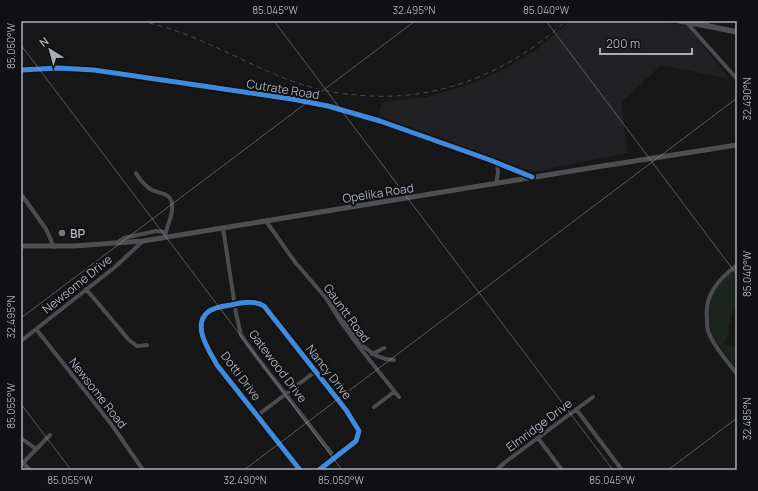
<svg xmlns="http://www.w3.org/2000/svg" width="758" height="491" viewBox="0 0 758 491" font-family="Manrope,sans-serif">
  <rect width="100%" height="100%" fill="#171717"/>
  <path fill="#212123" d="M570,21H658L687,26L730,79L661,65L621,103L628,153L533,172L378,116L382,102L427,97L465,86L501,71L535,51Z"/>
  <path fill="#1d241e" d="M737,267V303L733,311L728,331L730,333L723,343L730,346L737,347V370L712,335L707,315L710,299L721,280Z"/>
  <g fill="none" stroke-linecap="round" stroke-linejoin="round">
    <path stroke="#4b4c50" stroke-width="4" d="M687,23L737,79
      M21,70L58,68L94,70L292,99L328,106L380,121L490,160L532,177
      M136,173C139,179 145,185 150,189C158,194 171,192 172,204C174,215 166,226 165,237
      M496,184L498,172L497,164
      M21,194L46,229L54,247
      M266,221L295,262L326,298L339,319L360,348L399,397
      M223,228L236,313L241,335L256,356L335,458
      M117,243L124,238L156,231L166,232
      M737,265C719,279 704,295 707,318C707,322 707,327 708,331C714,347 727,361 737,374
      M86,289L129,340L137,346L147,345
      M329,301C336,305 339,311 343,318C356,338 368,359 394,360
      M36,329L112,425L143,470
      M21,341L115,267L143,241
      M372,354L384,348
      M374,407L394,392
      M576,409L622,470
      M258,415L316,371
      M21,438L36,449
      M538,438L562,470
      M23,463L30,470
      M21,465L50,435
      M300,470L217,365C210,352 191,325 208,312C214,307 224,306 231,305C242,302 255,300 264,306L346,410L359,431L356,441L319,470
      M497,470L504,463L593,397"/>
    <path stroke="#4d4f52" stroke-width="5" d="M21,246H74L143,241L590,168L737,145"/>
    <path stroke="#4e4e51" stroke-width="5.5" d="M708,26L737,32"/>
    <path stroke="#4b4c4f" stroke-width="1" stroke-dasharray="5 4" stroke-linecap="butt" d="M140,21C193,31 239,61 289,80C310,88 334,93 356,95C436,103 507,74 566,21
      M21,23L31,21"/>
    <path stroke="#4e4e51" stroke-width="5.5" d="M680,21L708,26"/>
    <defs>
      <path id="cycleway" d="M21,70L58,68L94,70L292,99L328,106L380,121L490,160L532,177
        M300,470L217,365C210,352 191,325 208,312C214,307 224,306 231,305C242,302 255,300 264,306L346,410L359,431L356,441L319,470"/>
    </defs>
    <use href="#cycleway" stroke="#111113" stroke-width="8"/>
    <use href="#cycleway" stroke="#408adc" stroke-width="5"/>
  </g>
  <path fill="none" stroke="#a8adb8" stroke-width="1" stroke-opacity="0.45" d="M274,21L613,470M546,21L737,275M21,45L342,470M21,318L415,21M21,404L71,470M244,470L737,98M668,470L737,418"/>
  <circle fill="#757880" stroke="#111113" stroke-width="1.5" cx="62" cy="233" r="4"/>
  <g text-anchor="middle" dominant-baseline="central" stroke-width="4" stroke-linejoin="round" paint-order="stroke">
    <g font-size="12" fill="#a8adb8" stroke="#111113">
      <text transform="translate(283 89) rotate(9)">Cutrate Road</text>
      <text transform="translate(378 193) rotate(-9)">Opelika Road</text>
      <text transform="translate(77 284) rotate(-39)">Newsome Drive</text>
      <text transform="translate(347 313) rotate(54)">Gauntt Road</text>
      <text transform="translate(278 366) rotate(53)">Gatewood Drive</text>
      <text transform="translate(329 372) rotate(52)">Nancy Drive</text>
      <text transform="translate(241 376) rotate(53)">Dotti Drive</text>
      <text transform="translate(98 393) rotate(52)">Newsome Road</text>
      <text transform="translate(539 425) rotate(-37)">Elmridge Drive</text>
    </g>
    <g font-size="12" font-weight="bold" fill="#a8adb8" stroke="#111113" text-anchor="start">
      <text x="70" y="233">BP</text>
    </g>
  </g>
  <rect width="758" height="491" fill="none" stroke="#111113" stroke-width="44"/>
  <g transform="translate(50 50) rotate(323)" stroke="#111113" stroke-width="3" paint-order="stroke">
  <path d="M0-3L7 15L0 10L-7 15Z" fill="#a8adb8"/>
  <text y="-6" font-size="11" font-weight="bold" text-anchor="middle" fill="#a8adb8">N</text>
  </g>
  <path d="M600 48v6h92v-6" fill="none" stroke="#a8adb8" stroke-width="2"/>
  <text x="606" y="48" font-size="12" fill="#a8adb8" stroke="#111113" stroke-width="3" paint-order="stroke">200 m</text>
  <rect x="22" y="22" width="714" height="447" fill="none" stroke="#a8adb8" stroke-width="1.5"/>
  <g font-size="10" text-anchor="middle" fill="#a8adb8">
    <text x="275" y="14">85.045°W</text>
    <text x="414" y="14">32.495°N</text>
    <text x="546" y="14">85.040°W</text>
    <text transform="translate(11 46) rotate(-90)" y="4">85.050°W</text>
    <text transform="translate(747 99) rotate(-90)" y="4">32.490°N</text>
    <text transform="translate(747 274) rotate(-90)" y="4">85.040°W</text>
    <text transform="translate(11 317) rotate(-90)" y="4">32.495°N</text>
    <text transform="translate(11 406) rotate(-90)" y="4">85.055°W</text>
    <text transform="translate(747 419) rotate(-90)" y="4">32.485°N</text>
    <text x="70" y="484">85.055°W</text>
    <text x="245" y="484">32.490°N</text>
    <text x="341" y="484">85.050°W</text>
    <text x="612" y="484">85.045°W</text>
  </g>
</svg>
